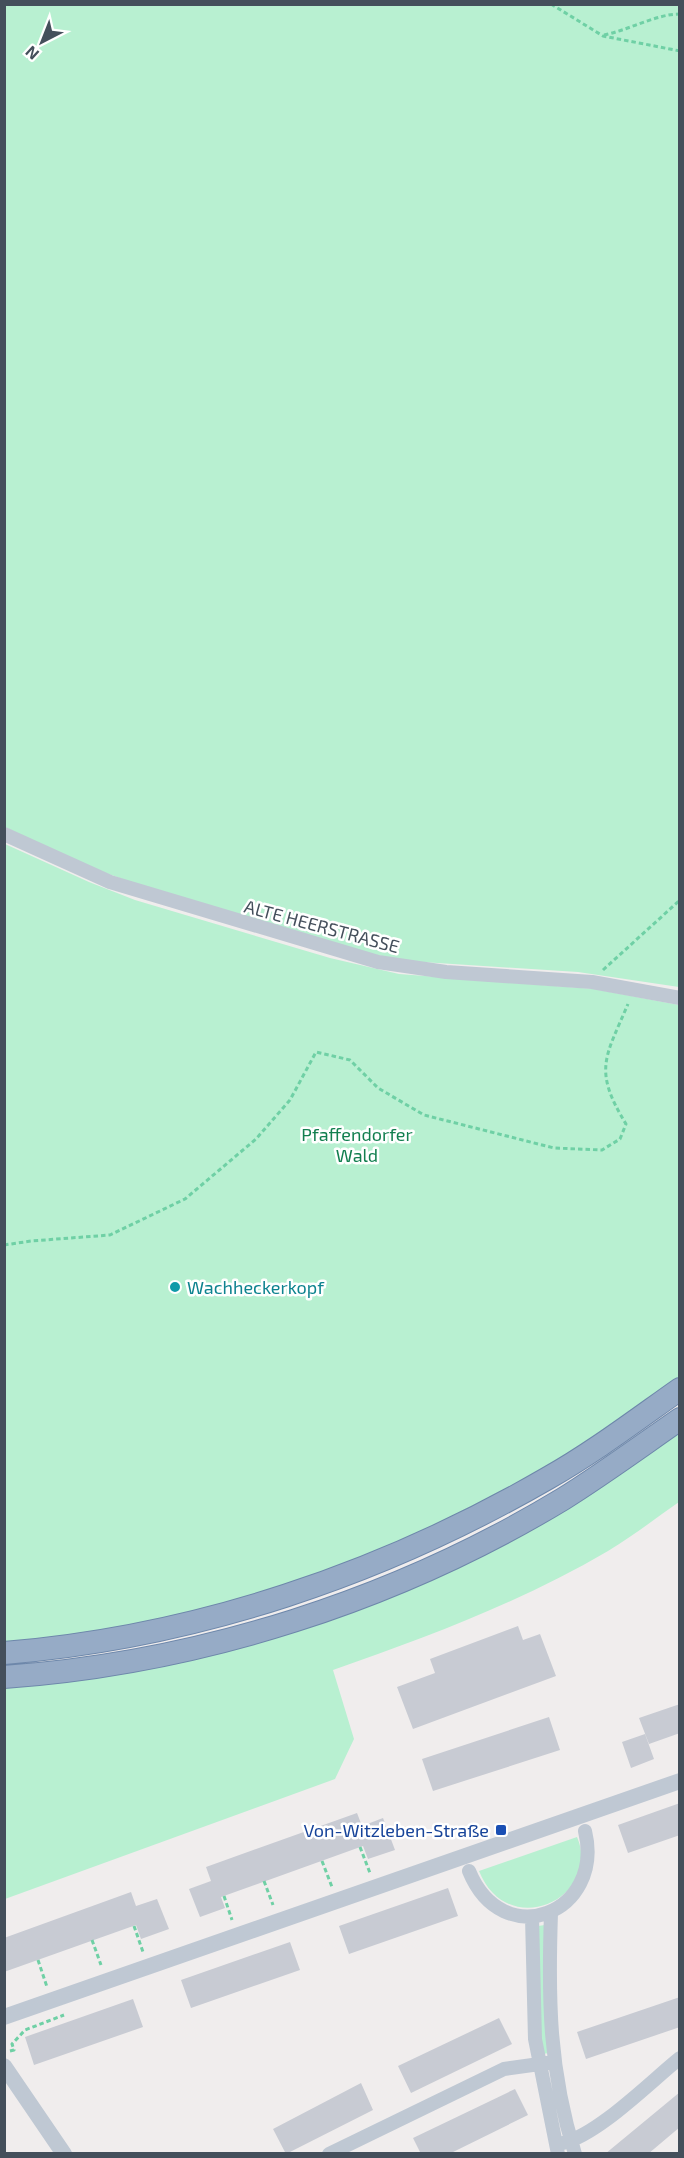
<svg xmlns="http://www.w3.org/2000/svg" width="684" height="2158" viewBox="0 0 684 2158" font-family="'Exo 2',sans-serif">
  <rect width="100%" height="100%" fill="#f0eded"/>
  <path fill="#b8f0d1" d="M4,5H679V987L578,972L407,961L338,947L139,885L81,864L5,827Z
    M5,844L89,882L135,900L330,958L399,974L594,989L679,1005V1378L547,1469L405,1542L258,1600L5,1649Z
    M679,1431V1502C656,1518 633,1536 608,1551C521,1602 428,1637 333,1670L354,1739L335,1779L5,1899V1685L277,1636Z
    M577,1837C603,1897 508,1943 479,1871Z
    M545,1925L549,2053L543,2054L539,2022L538,1926Z"/>
  <path fill="#c8cbd3" d="M518,1626L523,1640L540,1634L556,1676L413,1729L397,1687L435,1673L430,1659Z
    M680,1704V1733L649,1744L639,1718Z
    M549,1717L560,1750L433,1791L422,1759Z
    M645,1734L654,1759L631,1768L622,1742Z
    M680,1803V1835L628,1853L618,1825Z
    M357,1813L362,1826L383,1818L395,1850L368,1859L363,1846L221,1897L225,1908L200,1917L189,1889L211,1881L206,1867Z
    M448,1888L458,1916L349,1954L339,1926Z
    M131,1892L136,1906L157,1899L169,1929L141,1939L136,1925L4,1972V1938Z
    M290,1942L300,1970L191,2008L181,1980Z
    M680,1997V2027L586,2059L577,2032Z
    M133,1999L143,2027L34,2065L25,2037Z
    M499,2018L512,2044L411,2093L398,2066Z
    M361,2083L373,2110L286,2154L273,2129Z
    M515,2089L528,2115L449,2154H421L413,2138Z
    M680,2092V2127L648,2154H605Z"/>
  <g fill="none" stroke-linecap="round" stroke-linejoin="round">
    <defs>
      <path id="trunk" d="M4,1653C197,1637 382,1574 548,1478C594,1452 636,1420 680,1389
        M4,1677C200,1663 396,1600 563,1499C603,1474 641,1446 680,1419"/>
    </defs>
    <use href="#trunk" stroke="#6d87aa" stroke-width="24"/>
    <path stroke="#6fd0a5" stroke-width="3" stroke-dasharray="4.5 3" stroke-linecap="butt" d="M551,4L603,36L680,51
      M604,35C629,30 656,14 680,14
      M603,970L680,900
      M4,1245L31,1241L110,1235L185,1199L256,1139L290,1100L316,1052L350,1060L378,1088L424,1115L554,1148L602,1150L620,1139L626,1124C593,1070 605,1058 628,1004
      M360,1847L370,1873
      M322,1861L332,1887
      M264,1881L273,1905
      M224,1896L232,1920
      M134,1926L143,1952
      M92,1940L101,1965
      M38,1960L47,1987
      M10,2051L14,2050L12,2044L25,2030L64,2015"/>
    <path stroke="#bfc8d3" stroke-width="14" d="M4,834L110,882L378,962L446,972L592,982L680,998
      M469,1871C503,1954 605,1913 585,1831
      M551,1913C548,2000 549,2070 575,2154
      M532,1917L535,2039L558,2154
      M563,2143C599,2134 650,2082 680,2058
      M329,2154L504,2069L554,2062"/>
    <path stroke="#bfc8d3" stroke-width="16" d="M4,2017L680,1781
      M4,2066L64,2154"/>
    <use href="#trunk" stroke="#96abc6" stroke-width="22"/>
  </g>
  <circle fill="#0f9aa8" stroke="#fff" stroke-width="2" cx="175" cy="1287" r="6"/>
  <rect fill="#1a4fb4" stroke="#fff" stroke-width="2" x="495" y="1824" width="12" height="12" rx="3"/>
  <g text-anchor="middle" dominant-baseline="central" stroke-width="5" stroke-linejoin="round" paint-order="stroke">
    <g font-size="18" fill="#444f5b" stroke="#fff">
      <text transform="translate(322 926) rotate(15)">ALTE HEERSTRASSE</text>
    </g>
    <g font-size="18" fill="#127f4f" stroke="#fff">
      <text x="357" y="1134">Pfaffendorfer<tspan x="357" dy="21">Wald</tspan></text>
    </g>
    <g font-size="18" fill="#0d838f" stroke="#fff" text-anchor="start">
      <text x="187" y="1287">Wachheckerkopf</text>
    </g>
    <g font-size="18" fill="#164399" stroke="#fff" text-anchor="end">
      <text x="489" y="1830">Von-Witzleben-Straße</text>
    </g>
  </g>
  <rect width="684" height="2158" fill="none" stroke="#444f5b" stroke-width="12"/>
  <g transform="translate(42 42) rotate(222)" stroke="#ffffff" stroke-width="4.5" paint-order="stroke">
  <path d="M0-4.5L10 22L0 15L-10 22Z" fill="#444f5b"/>
  <text y="-9" font-size="16" font-weight="bold" text-anchor="middle" fill="#444f5b">N</text>
  </g>
</svg>
